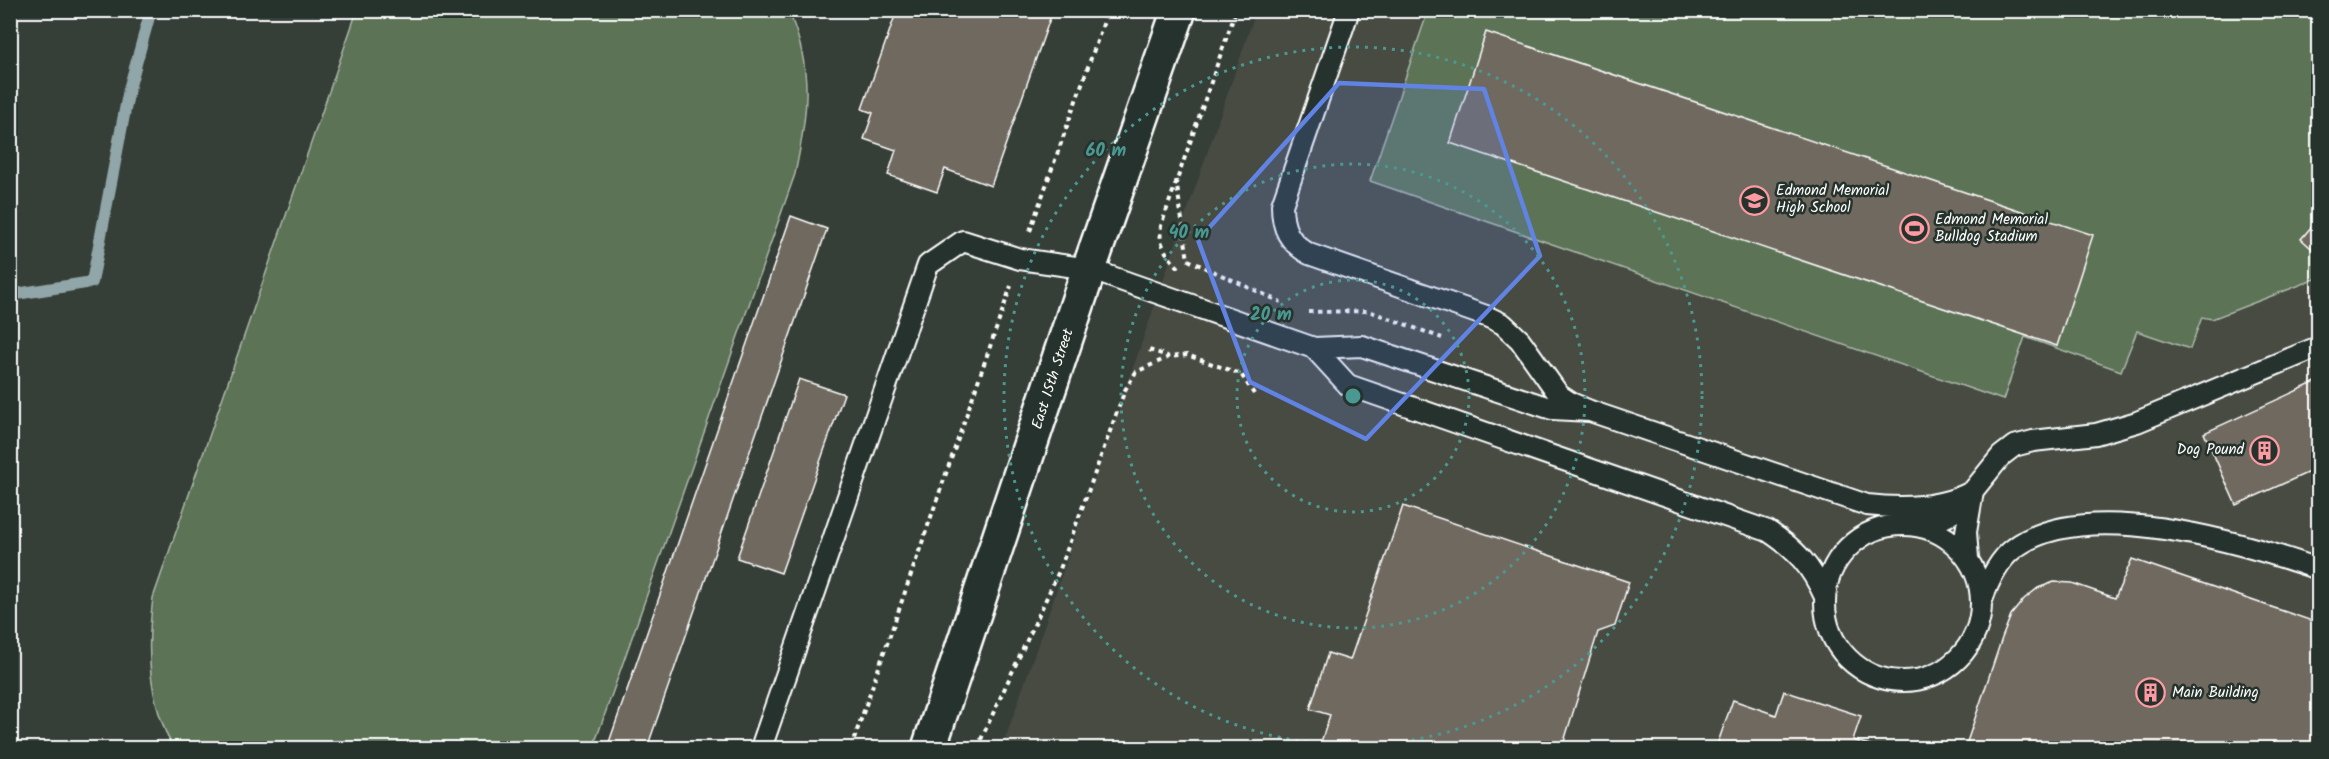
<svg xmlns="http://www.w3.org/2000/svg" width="2329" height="759" viewBox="0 0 2329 759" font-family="Kalam,sans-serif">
  <rect width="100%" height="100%" fill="#353e37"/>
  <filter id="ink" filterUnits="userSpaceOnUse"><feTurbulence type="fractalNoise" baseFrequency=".0167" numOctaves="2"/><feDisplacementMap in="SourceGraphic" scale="12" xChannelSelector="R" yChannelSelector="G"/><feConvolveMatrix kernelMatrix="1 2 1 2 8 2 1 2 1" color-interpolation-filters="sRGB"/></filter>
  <g filter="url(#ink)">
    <path fill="#474b43" d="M1256,11H2318V748H1002Z"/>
    <path fill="#5b7357" stroke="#adb9ab" stroke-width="1.5" d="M357,11L788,10C814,69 808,113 795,174L593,748H173C148,699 146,652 153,598Z
      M1428,11H2318V278L2212,319L2202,317L2190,349L2137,331L2121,371L2025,337L2003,400L1370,181Z"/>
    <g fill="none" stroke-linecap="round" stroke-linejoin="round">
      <path stroke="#91a6a8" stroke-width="12" d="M10,295L92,282L129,89L151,10"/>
    </g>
    <path fill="#70695e" stroke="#fff" stroke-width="1.5" d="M897,10H1053L991,186L945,169L937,192L888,175L896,150L864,139L873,113L862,109Z
      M1486,32L2093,235L2057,346L1450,143Z
      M791,216L827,229L647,748H607Z
      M2318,219V254L2301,239Z
      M799,379L844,394L781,573L737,558Z
      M2318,381V468L2236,505L2204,433Z
      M1403,506L1629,582L1615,626L1598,632L1562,748H1319L1330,715L1310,709L1328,653L1350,660Z
      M2132,559L2318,623V748H1965L2002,638L2011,615L2024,599L2038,588L2054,582L2072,583L2115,598Z
      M1784,691L1861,716L1853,740L1880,748H1716L1733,700L1776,715Z"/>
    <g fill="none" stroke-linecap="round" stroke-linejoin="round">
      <defs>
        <path id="lane" d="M1349,10L1282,205C1282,229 1289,242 1309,254L1486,316L1503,324L1520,340L1559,395L1571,403L1590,411L1867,505C1902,509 1941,509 1973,491
          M1314,348L1348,385L1768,531C1797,550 1811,566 1825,597
          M1918,524L1937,521L1949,515L1964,502L2001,456L2014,446L2033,441L2096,434L2137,422L2318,347
          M1825 603a78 78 0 1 1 156 0a78 78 0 1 1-156 0Z
          M1968,558L1966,532L1973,491
          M1982,600C1988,583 1997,562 2012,550C2081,494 2244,543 2318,569
          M761,748L928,265L963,241L1020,259L1089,269L1314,348L1362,346L1552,409L1590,411"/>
        <path id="primary" d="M929,748L1089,269L1179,10"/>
      </defs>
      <use href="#lane" stroke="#fff" stroke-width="24"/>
      <use href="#primary" stroke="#fff" stroke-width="38"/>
      <path stroke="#fff" stroke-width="4" stroke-dasharray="4.5 4.5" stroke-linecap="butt" d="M1176,180L1188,260L1281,302
        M1030,231L1108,10
        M1179,268C1167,256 1158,244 1161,226L1236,10
        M1308,312L1369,311L1442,338
        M1149,350L1168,356
        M851,748L1011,286
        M977,748L1060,569L1125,390L1136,372L1169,357L1187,355L1241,374L1254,394"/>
      <use href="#lane" stroke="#26332d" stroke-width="20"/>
      <use href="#primary" stroke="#26332d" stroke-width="33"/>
    </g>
  </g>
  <path fill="#6183e4" fill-opacity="0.2" stroke="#6183e4" stroke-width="4.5" stroke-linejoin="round" d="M1339,83L1484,89L1540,256L1366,439L1250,382L1198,240Z"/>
  <g fill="none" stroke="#4b9892" stroke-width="3" stroke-dasharray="3 6">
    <circle cx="1353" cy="396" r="116"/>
    <circle cx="1353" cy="396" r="232"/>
    <circle cx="1353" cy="396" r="349"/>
  </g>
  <defs>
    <symbol id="school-ring" viewBox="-11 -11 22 22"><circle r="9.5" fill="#26332d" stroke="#ff9aa2" stroke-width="1.5"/><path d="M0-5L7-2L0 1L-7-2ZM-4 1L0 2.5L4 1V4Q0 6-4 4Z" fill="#ff9aa2"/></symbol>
    <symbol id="stadium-ring" viewBox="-11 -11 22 22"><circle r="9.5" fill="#26332d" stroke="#ff9aa2" stroke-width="1.5"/><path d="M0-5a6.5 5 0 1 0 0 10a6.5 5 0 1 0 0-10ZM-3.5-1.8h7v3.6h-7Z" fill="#ff9aa2"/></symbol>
    <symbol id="building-ring" viewBox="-11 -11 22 22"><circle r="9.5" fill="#26332d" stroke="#ff9aa2" stroke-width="1.5"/><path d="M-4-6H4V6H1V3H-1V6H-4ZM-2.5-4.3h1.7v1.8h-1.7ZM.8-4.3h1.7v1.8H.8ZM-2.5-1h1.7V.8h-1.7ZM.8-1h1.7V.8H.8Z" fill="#ff9aa2"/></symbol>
  </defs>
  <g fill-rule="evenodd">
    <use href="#school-ring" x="1738" y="184" width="33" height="33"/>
    <use href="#stadium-ring" x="1898" y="212" width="33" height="33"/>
    <use href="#building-ring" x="2248" y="434" width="33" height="33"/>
    <use href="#building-ring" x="2134" y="676" width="33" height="33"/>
  </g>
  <g text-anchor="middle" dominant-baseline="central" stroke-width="5" stroke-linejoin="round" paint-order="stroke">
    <g font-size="15" fill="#fff" stroke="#26332d" text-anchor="start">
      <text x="1776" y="191">Edmond Memorial<tspan x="1776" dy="17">High School</tspan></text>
      <text x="1935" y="220">Edmond Memorial<tspan x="1935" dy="17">Bulldog Stadium</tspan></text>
      <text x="2244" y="450" text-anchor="end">Dog Pound</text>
      <text x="2172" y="693">Main Building</text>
    </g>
    <g font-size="15" fill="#fff" stroke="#26332d">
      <text transform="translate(1053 379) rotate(-72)">East 15th Street</text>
    </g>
  </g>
  <circle cx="1353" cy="396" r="9" fill="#4b9892" stroke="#26332d" stroke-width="3"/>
  <g font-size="18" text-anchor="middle" font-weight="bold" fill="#4b9892" stroke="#26332d" stroke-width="5" stroke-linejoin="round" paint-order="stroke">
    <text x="1106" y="156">60 m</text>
    <text x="1189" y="238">40 m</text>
    <text x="1271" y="320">20 m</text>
  </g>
  <rect width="2329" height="759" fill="none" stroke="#26332d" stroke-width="36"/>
  <rect x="18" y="18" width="2293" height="723" fill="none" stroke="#fff" stroke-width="2" filter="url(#ink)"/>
</svg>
